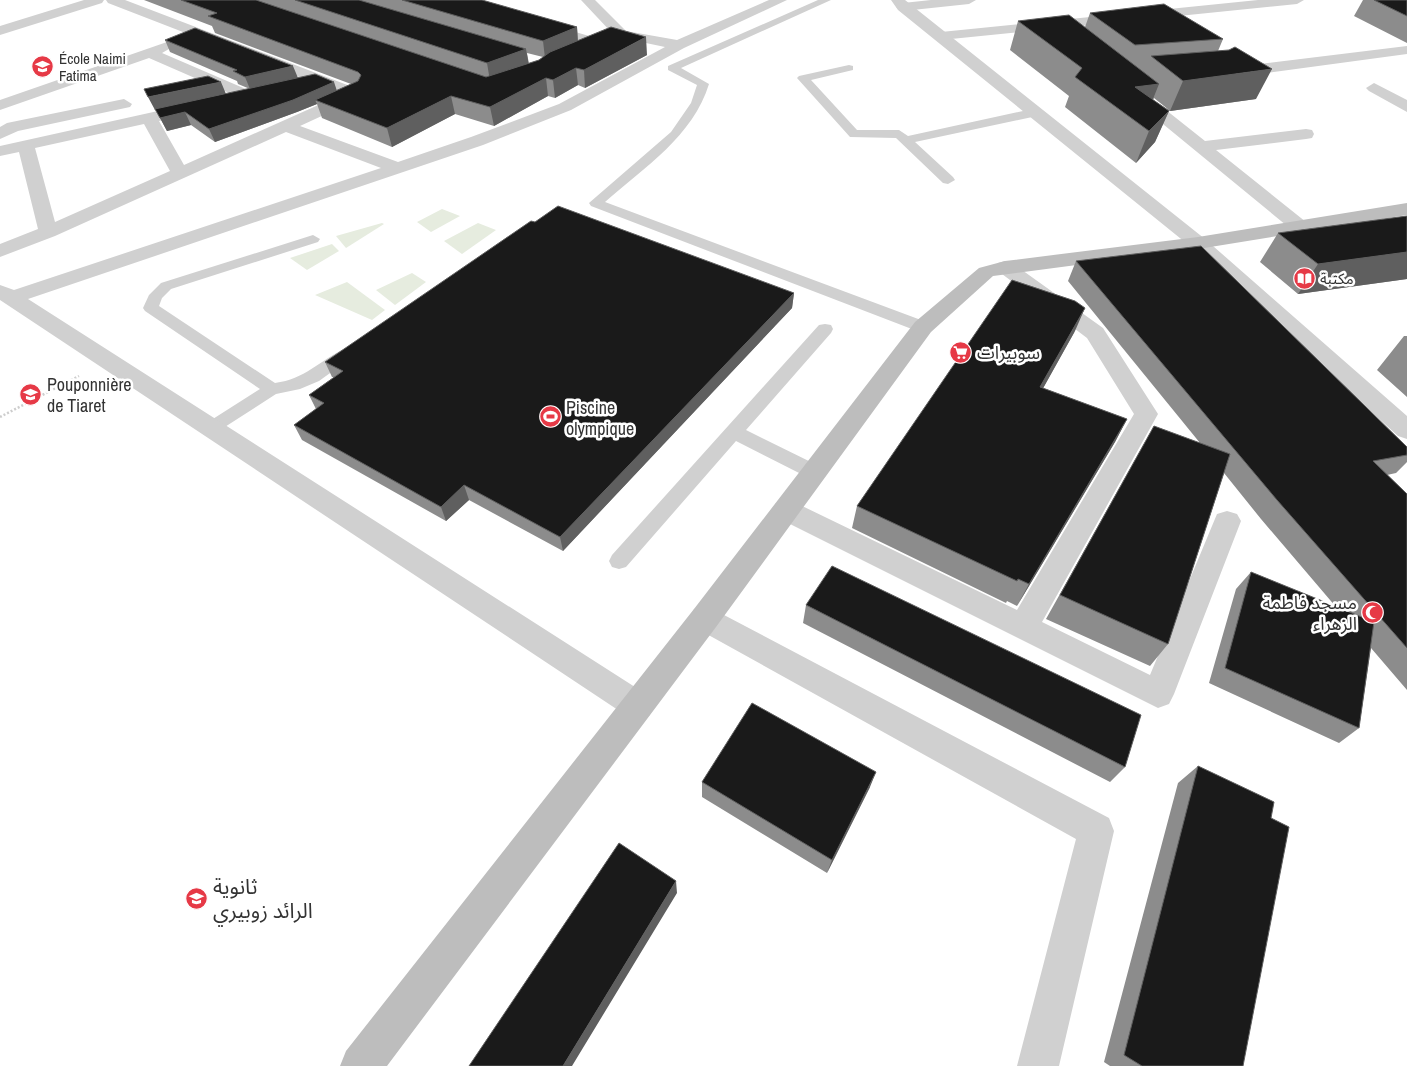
<svg xmlns="http://www.w3.org/2000/svg" width="1407" height="1066" viewBox="0 0 1407 1066" font-family="'Archivo Narrow','Noto Sans Arabic',sans-serif">
  <rect width="100%" height="100%" fill="#fff"/>
  <path fill="#e6ecdf" d="M442,209L460,216L431,232L417,222Z
    M382,223L384,224L346,248L336,236Z
    M478,223L496,230L462,254L444,241Z
    M332,244L339,251L307,270L290,258Z
    M412,273L426,282L395,305L376,290Z
    M347,282L385,310L372,320L315,295Z"/>
  <g fill="none" stroke-linecap="round" stroke-linejoin="round">
    <path stroke="#cdcdcd" stroke-width="2.5" stroke-dasharray="2 2" stroke-linecap="butt" d="M0,417L79,376"/>
    <path fill="#d0d0d0" fill-rule="evenodd" d="M818,0H831L681,68L709,84C693,136 645,167 605,202L929,323L931,327L929,331H917L591,206L589,203L671,132L691,103L697,85L668,70V66Z
      M849,65L853,66V70L811,80L857,130H899L908,136L1037,108L1043,112L1037,116L915,142L953,177L955,180L948,184L943,183L896,138L850,137L797,78L799,76Z
      M313,235L320,239L318,242L171,289L162,298L159,306L275,383C305,379 319,361 344,349C348,347 352,348 356,349L358,353L319,381L300,389L276,394L217,432L211,434L205,432L202,428L205,424L260,389L145,311L143,308L149,295L161,283Z
      M825,324L831,325L833,329L831,333L746,430L821,467L823,472L821,477L814,479L807,477L736,441L626,567L619,569L612,567L609,561L612,555L819,325Z"/>
    <path fill="#d0d0d0" fill-rule="evenodd" d="M84,0H104L102,3L0,35V26Z
      M106,0H125L363,91L365,94L363,97L300,126L398,162L471,137L559,104L665,47L622,38L597,47L536,29L534,26L541,22L596,38L612,33L581,0H595L626,31L677,40L769,0H787L684,48L571,110L483,145L28,299L649,696L654,706L649,716L638,721L627,716L0,300V285L14,290L381,168L286,132L55,236L0,257V244L38,229L19,152L0,156V146L194,103L200,105L202,108L200,111L159,121L184,165L343,94L108,3ZM144,124L170,171L55,222L35,148Z
      M931,0H976L969,4L903,11L896,7L903,3Z
      M1258,0H1304L1297,4L941,40L934,36L941,32Z
      M167,42L174,46L162,53L255,93L257,96L255,99H243L149,58L0,110V100Z
      M1407,46V54L1259,74L1251,69L1259,64Z
      M1374,83L1407,100V112L1369,91L1366,88Z
      M1136,89L1142,91L1205,141L1306,129L1312,130L1314,134L1312,138L1306,139L1216,150L1306,222L1309,226L1306,230H1292L1130,97L1128,94Z
      M124,99L132,104L130,107L18,131L0,139V127L7,123Z
      M1005,261L1012,263L1103,328L1158,414L1042,622L1150,675L1217,514L1227,511L1237,514L1241,521L1174,694L1169,704L1158,708L776,517L773,510L776,503L786,500L796,503L1017,610L1134,414L1087,338L998,271L995,267L998,263Z
      M705,605L1109,818L1114,831L1059,1066H1017L1076,839L694,627L690,618L694,609Z"/>
    <path fill="#d0d0d0" fill-rule="evenodd" d="M891,0H905L1205,239L1407,416V439L1398,436L1191,247L898,10Z"/>
    <path fill="#bdbdbd" fill-rule="evenodd" d="M1407,203V215L1198,249L993,276L931,332L716,627L387,1066H340L346,1051L694,609L915,322L979,268L1005,261L1198,237Z"/>
  </g>
  <path fill="#8c8c8c" fill-rule="evenodd" d="M144,0H482L577,27L578,41L647,55L585,88L578,85L555,98L548,96L494,126L455,114L392,147L322,118L317,104L297,112L215,142L191,125L167,131L156,110H155L250,89L238,84L237,81L170,52L165,40L298,78L337,90L351,84L215,33L212,26ZM527,53L543,57L539,60L529,64Z
    M1363,0H1407V43L1354,16Z
    M1090,13L1223,39L1218,51L1256,99L1170,111H1169L1155,142L1136,163L1065,107L1069,96L1010,50L1018,21L1085,27ZM1154,98L1169,110L1153,100Z
    M1407,216V279L1298,294L1260,262L1278,233Z
    M535,222L794,293L792,308L563,551L469,500L446,521L302,440L294,425L316,409L309,395L334,377H332L325,362Z
    M1076,261L1407,447V462L1396,473L1387,475L1407,494V690L1371,648L1359,728L1339,743L1209,683L1236,589L1251,572L1336,607L1261,519L1224,473L1168,644L1150,666L1046,619L1154,426L1200,443L1068,281Z
    M1075,331L1043,388L1127,419L1115,442L1017,606L1007,601L1006,603L852,528L857,506Z
    M1404,336H1407V397L1377,370Z
    M806,605L1125,767L1110,782L803,623Z
    M1198,766L1271,818L1243,1066H1110L1104,1062L1178,783Z
    M702,782L870,787L827,873L702,797Z"/>
  <path fill="#5f5f5f" d="M577,27L578,44L545,58L543,41Z
    M646,37L647,55L585,88L584,70Z
    M526,49L529,66L490,81L487,63Z
    M293,66L298,78L250,89L245,77Z
    M576,68L578,85L555,98L553,80Z
    M1272,69L1256,99L1170,111L1183,81Z
    M546,78L548,96L494,126L490,107Z
    M221,82L226,94L155,110L148,97Z
    M334,82L338,94L315,100L317,104L297,112L215,142L209,129Z
    M1159,84L1147,114L1135,87Z
    M451,96L455,114L392,147L387,128Z
    M1169,111L1155,142L1136,163L1149,131Z
    M185,112L191,125L167,131L160,118Z
    M1407,252V279L1298,294L1318,264Z
    M794,293L792,308L563,551L560,537Z
    M1085,308L1075,331L1031,410L1040,387Z
    M1127,419L1115,442L1017,606L1029,584Z
    M464,485L469,500L446,521L441,507Z
    M876,772L870,787L827,873L832,860Z
    M676,881L677,893L572,1066H563Z"/>
  <path fill="#1a1a1a" stroke="#5f5f5f" d="M181,0H256L486,77L539,60L550,52L611,27L646,37L584,70L576,68L553,80L546,78L490,107L451,96L387,128L315,100L358,81L361,75L358,72L208,16L217,13Z
    M295,0H359L526,49L487,63Z
    M402,0H482L577,27L543,41Z
    M1374,0H1407V16Z
    M1164,4L1223,39L1135,45L1090,13Z
    M1069,15L1159,84L1135,87L1169,111L1149,131L1075,77L1082,68L1018,21Z
    M195,28L293,66L245,77L233,71L237,70L165,40Z
    M1235,47L1272,69L1183,81L1151,56L1229,50Z
    M315,74L334,82L293,100L209,129L185,112L160,118L155,109Z
    M208,76L221,82L148,97L144,89Z
    M558,206L794,293L560,537L464,485L441,507L294,425L324,403L309,395L343,371L325,362L531,221L535,222Z
    M1407,216V252L1318,264L1278,233Z
    M1201,246L1407,447V455L1373,461L1407,494V648L1277,500L1076,261Z
    M1012,280L1075,301L1085,308L1040,387L1127,419L1029,584L1018,579L1017,581L857,506Z
    M1154,426L1230,454L1168,644L1060,595Z
    M832,566L1141,715L1125,767L806,605Z
    M1251,572L1374,622L1359,728L1225,668Z
    M752,703L876,772L832,860L702,782Z
    M1198,766L1274,802L1271,818L1289,827L1243,1066H1142L1124,1055Z
    M619,843L676,881L563,1066H469Z"/>
  <defs>
    <symbol id="school-disc" viewBox="-11 -11 22 22"><circle r="9.5" fill="#e63946" stroke="#fff"/><path d="M0-5L7-2L0 1L-7-2ZM-4 1L0 2.5L4 1V4Q0 6-4 4Z" fill="#fff"/></symbol>
    <symbol id="library-disc" viewBox="-11 -11 22 22"><circle r="9.5" fill="#e63946" stroke="#fff"/><path d="M-6-4Q-3-5.5-.7-3.5V5Q-3 3-6 4ZM6-4Q3-5.5 .7-3.5V5Q3 3 6 4Z" fill="#fff"/></symbol>
    <symbol id="supermarket-disc" viewBox="-11 -11 22 22"><circle r="9.5" fill="#e63946" stroke="#fff"/><path d="M-6-5.5h2.5l.6 2H6L4.5 2H-2.5L-4.4-4H-6ZM-1.5 3.2a1.3 1.3 0 1 0 .1 0ZM3 3.2a1.3 1.3 0 1 0 .1 0Z" fill="#fff"/></symbol>
    <symbol id="stadium-disc" viewBox="-11 -11 22 22"><circle r="9.5" fill="#e63946" stroke="#fff"/><path d="M0-5a6.5 5 0 1 0 0 10a6.5 5 0 1 0 0-10ZM-3.5-1.8h7v3.6h-7Z" fill="#fff"/></symbol>
    <symbol id="mosque-disc" viewBox="-11 -11 22 22"><circle r="9.5" fill="#e63946" stroke="#fff"/><path d="M3.5-4.9A6 6 0 1 0 3.5 4.9A5 5 0 1 1 3.5-4.9Z" fill="#fff"/></symbol>
  </defs>
  <g fill-rule="evenodd">
    <use href="#school-disc" x="30" y="54" width="25" height="25"/>
    <use href="#library-disc" x="1292" y="266" width="25" height="25"/>
    <use href="#supermarket-disc" x="948" y="340" width="25" height="25"/>
    <use href="#school-disc" x="18" y="382" width="25" height="25"/>
    <use href="#stadium-disc" x="538" y="404" width="25" height="25"/>
    <use href="#mosque-disc" x="1360" y="600" width="25" height="25"/>
    <use href="#school-disc" x="184" y="886" width="25" height="25"/>
  </g>
  <g text-anchor="middle" dominant-baseline="central" stroke-width="5" stroke-linejoin="round" paint-order="stroke">
    <g font-size="15" fill="#333" stroke="#fff" text-anchor="start">
      <text x="59" y="58">École Naimi<tspan x="59" dy="17">Fatima</tspan></text>
      <text x="1320" y="278">مكتبة</text>
    </g>
    <g font-size="18" fill="#333" stroke="#fff" text-anchor="start">
      <text x="977" y="352">سوبيرات</text>
      <text x="47" y="384">Pouponnière<tspan x="47" dy="21">de Tiaret</tspan></text>
      <text x="566" y="407">Piscine<tspan x="566" dy="21">olympique</tspan></text>
      <text x="1357" y="602" text-anchor="end">مسجد فاطمة<tspan x="1357" dy="21">الزهراء</tspan></text>
    </g>
    <g font-size="21" fill="#333" stroke="#fff" text-anchor="start">
      <text x="213" y="886">ثانوية<tspan x="213" dy="24">الرائد زوبيري</tspan></text>
    </g>
  </g>
</svg>
